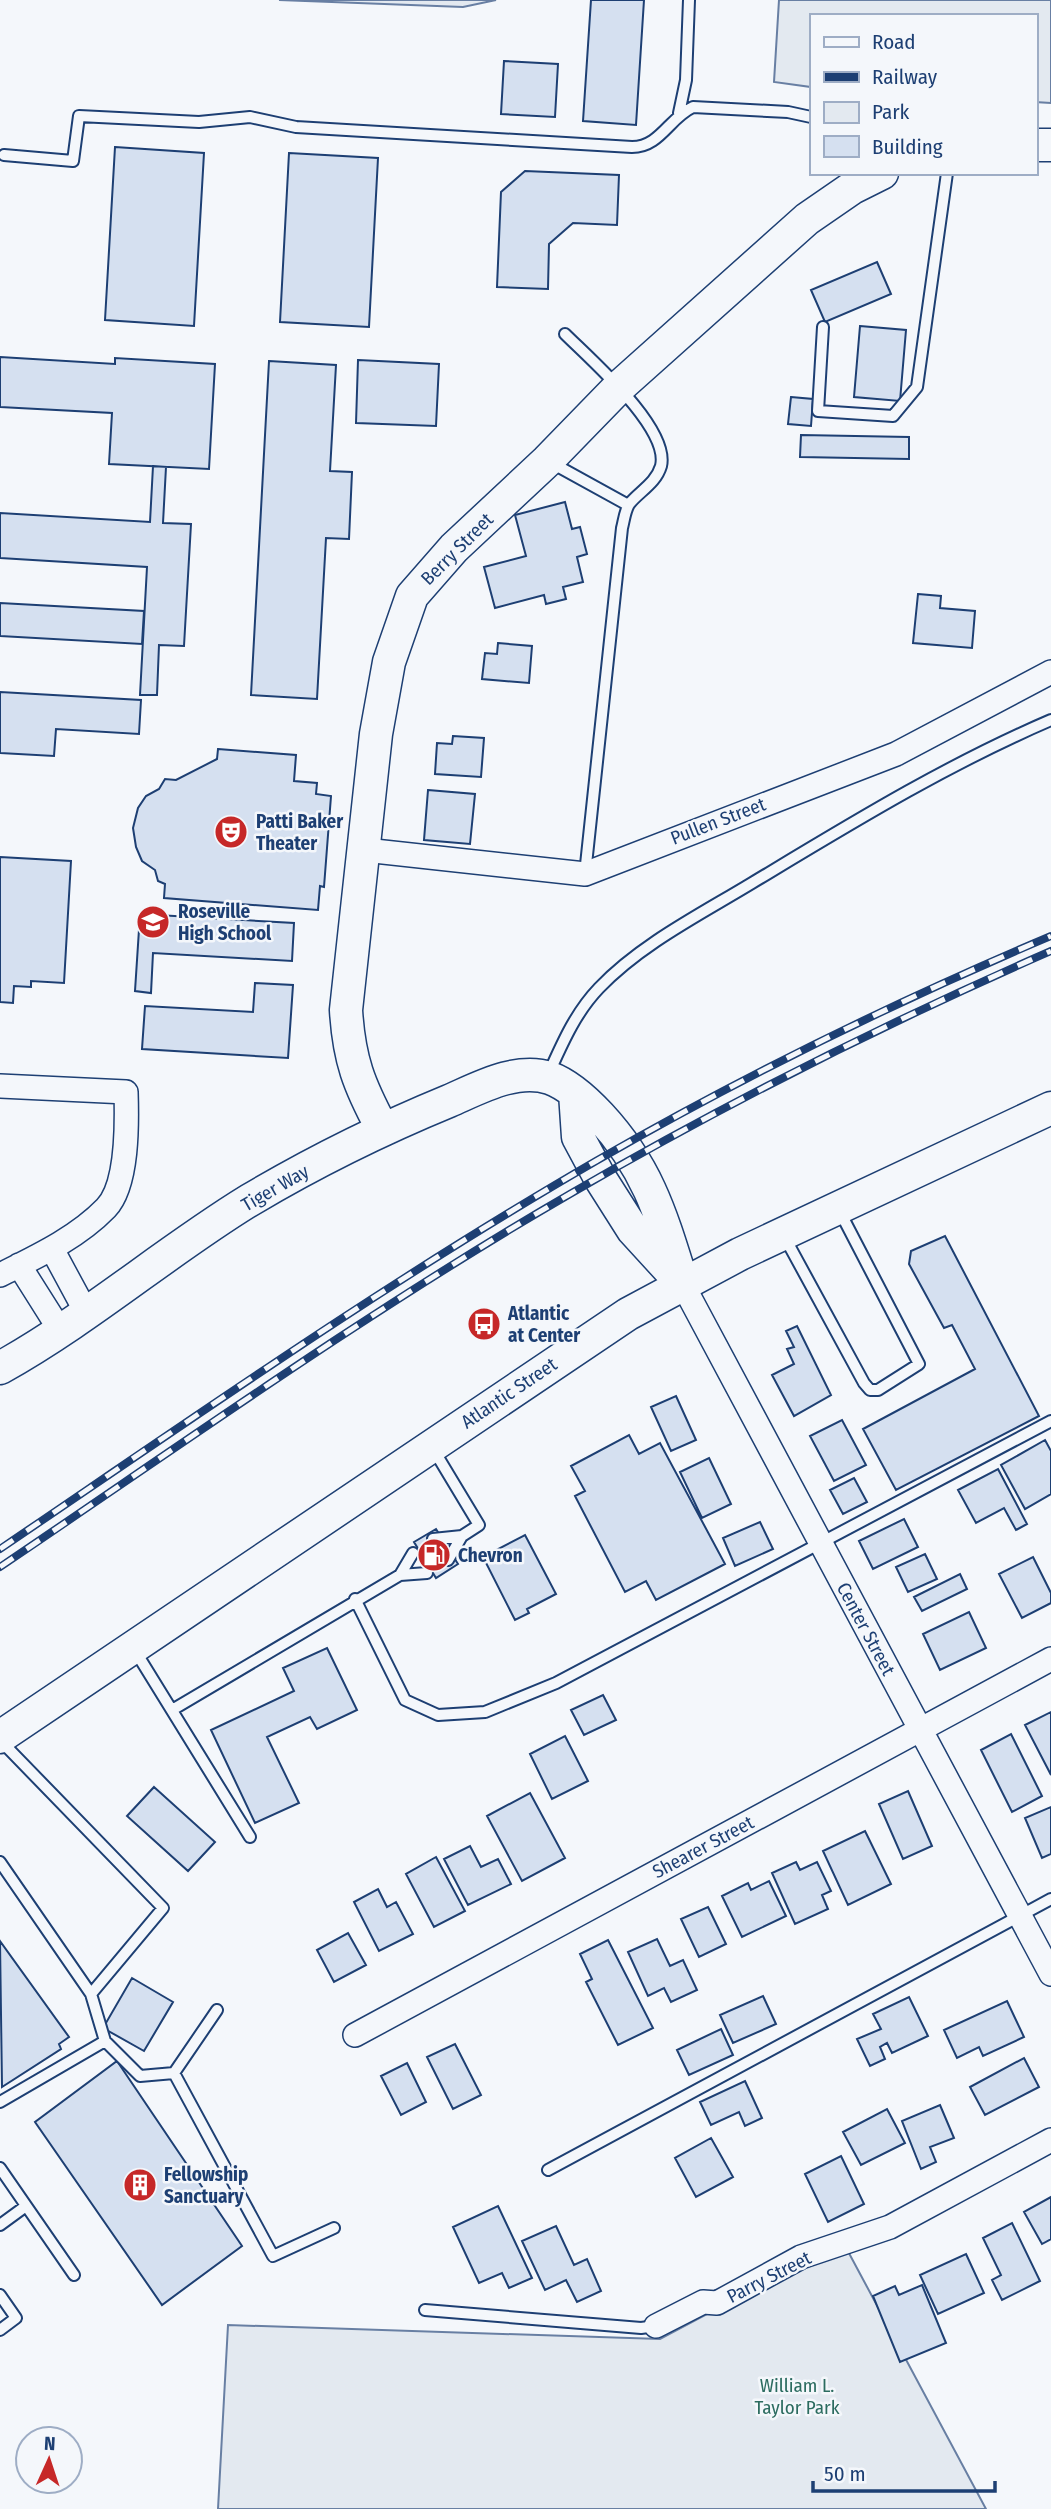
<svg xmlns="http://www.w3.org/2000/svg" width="1051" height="2509" viewBox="0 0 1051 2509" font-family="'Fira Sans Condensed',sans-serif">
  <rect width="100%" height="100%" fill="#f4f7fb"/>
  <path fill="#e3e9f0" stroke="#687fa3" stroke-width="2" d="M279,0H496L463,7Z
    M779,0H1051V103L1035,102V16H811V87L774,82Z
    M843,2242L986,2509H218L228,2325L660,2339Z"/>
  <path fill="#d5e0f0" stroke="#1d3f73" stroke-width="2" d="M591,0H644L636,125L583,121Z
    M504,61L558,64L555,117L501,114Z
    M115,147L204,153L194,326L105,320Z
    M289,153L378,158L369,327L280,322Z
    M525,171L619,175L617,225L573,223L549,244L548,289L497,287L501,192Z
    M877,262L891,294L825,322L811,290Z
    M860,326L906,330L900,401L854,397Z
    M0,357L115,364V358L215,364L209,469L109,464L112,413L0,407Z
    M358,360L439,364L436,426L356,423Z
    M269,361L336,365L330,471L352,472L349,539L326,538L317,699L251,695Z
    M791,397L813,399L811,426L788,424Z
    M801,435L909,437V459L800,457Z
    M153,466L166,467L163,523L191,524L184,646L159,645L157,695H140L147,567L0,558V513L150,522Z
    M565,502L572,529L580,527L587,554L577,557L583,582L563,587L566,599L546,604L544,595L495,608L484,567L526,556L515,515Z
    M918,594L941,596L940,608L975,611L972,648L913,643Z
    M0,603L144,611L142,644L0,636Z
    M498,643L532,646L529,683L482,679L485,653L497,654Z
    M0,692L141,700L139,734L56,729L54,756L0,753Z
    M453,736L484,738L481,777L435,774L437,743L452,744Z
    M218,749L296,755L294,781L317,783L316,794L331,796L324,887L320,886L318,910L164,898L165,884L158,881L155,870L142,861L136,847L133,828L138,808L146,796L159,789L165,779L176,780L217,759Z
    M428,790L475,794L470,844L424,840Z
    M0,857L71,861L64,983L31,981V987L14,986L13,1003L0,1002Z
    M140,914L294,923L292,961L153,953L151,993L135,991Z
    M255,983L293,985L288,1058L142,1049L145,1006L253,1012Z
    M945,1236L1039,1416L896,1490L863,1429L975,1369L952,1325L944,1328L909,1264L911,1251Z
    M797,1326L831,1395L794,1416L772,1375L794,1364L787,1349L794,1347L786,1331Z
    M676,1396L696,1440L671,1451L651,1407Z
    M842,1420L866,1465L834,1481L810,1436Z
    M629,1435L639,1454L660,1443L725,1564L656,1600L646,1581L625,1592L575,1496L585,1491L571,1466Z
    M1045,1440L1051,1451V1494L1025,1509L1001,1465Z
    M709,1458L731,1504L702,1518L680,1472Z
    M998,1469L1027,1524L1016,1530L1004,1508L976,1523L958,1490Z
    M854,1478L867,1502L843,1514L830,1490Z
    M904,1519L918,1547L873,1569L859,1541Z
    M760,1522L773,1549L735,1566L723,1538Z
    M436,1529L458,1564L436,1578L414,1542Z
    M525,1535L556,1594L527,1609L529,1613L515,1620L483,1557Z
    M925,1554L937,1579L908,1592L896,1567Z
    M1033,1557L1051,1593V1603L1022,1618L999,1574Z
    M960,1574L967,1589L922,1611L914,1597Z
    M969,1612L986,1648L940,1670L923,1634Z
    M327,1648L357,1710L317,1729L310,1717L267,1737L299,1803L255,1823L211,1730L294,1691L283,1668Z
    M603,1695L616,1720L584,1735L571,1710Z
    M1051,1712V1775L1025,1725Z
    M1011,1734L1042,1796L1012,1812L981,1750Z
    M565,1736L588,1781L552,1799L530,1754Z
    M154,1787L215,1842L188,1871L127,1816Z
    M908,1791L932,1846L903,1859L879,1804Z
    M530,1793L565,1858L522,1881L487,1816Z
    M1051,1807V1854L1042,1858L1025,1818Z
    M865,1831L891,1884L848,1905L823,1851Z
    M470,1846L481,1867L498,1859L511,1884L468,1905L444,1859Z
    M436,1857L465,1911L434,1927L406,1874Z
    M796,1862L800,1870L817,1862L831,1891L822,1895L828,1909L795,1924L772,1873Z
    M769,1881L786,1916L742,1937L722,1896L748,1883L751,1890Z
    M378,1889L387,1907L396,1902L413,1934L379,1951L354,1902Z
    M708,1907L726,1944L699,1957L681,1919Z
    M348,1933L366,1965L334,1982L317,1950Z
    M657,1939L670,1966L683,1960L697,1990L671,2002L664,1988L648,1996L628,1952Z
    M608,1940L653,2028L618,2045L586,1982L592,1979L580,1954Z
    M0,1941L69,2037L59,2044L61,2049L2,2087Z
    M132,1978L173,2002L144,2051L103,2028Z
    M763,1996L776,2024L733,2043L720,2015Z
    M909,1997L928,2036L892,2053L887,2043L880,2047L885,2059L870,2066L857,2039L881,2029L873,2014Z
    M1007,2001L1024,2037L983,2056L979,2047L957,2058L944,2030Z
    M721,2029L733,2055L689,2075L677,2050Z
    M455,2044L481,2095L453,2109L427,2057Z
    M1024,2058L1039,2087L985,2115L970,2087Z
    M117,2061L242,2246L162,2305L35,2122Z
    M407,2063L426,2102L401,2115L381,2076Z
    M745,2081L762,2118L745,2126L739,2112L711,2125L700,2102Z
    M940,2105L954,2138L930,2147L936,2162L921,2169L902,2121Z
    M887,2109L905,2143L861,2165L843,2132Z
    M711,2138L733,2177L696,2197L675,2158Z
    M841,2156L864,2204L828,2222L805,2174Z
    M1051,2197V2239L1042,2244L1024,2212Z
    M498,2206L532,2278L509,2288L502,2273L479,2283L453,2227Z
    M1012,2223L1040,2281L1002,2300L992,2280L1001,2275L983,2238Z
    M556,2226L574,2265L587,2259L601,2291L577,2302L566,2280L545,2290L522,2241Z
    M966,2254L984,2293L938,2314L920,2275Z
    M922,2285L946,2343L900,2362L873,2296L895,2286L899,2295Z"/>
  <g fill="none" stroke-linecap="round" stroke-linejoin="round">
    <defs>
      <path id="lane" d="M679,113L686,80L689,0
        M4,155L73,161L79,116L199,122L250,117L296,127L632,147C660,147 669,118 693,107L788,112L811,117
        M823,327L818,411L893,416L917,387L947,173
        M565,334C590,359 670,428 661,466C656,483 640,491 630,503C625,509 624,521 622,528L585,874
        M550,462L628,505
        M548,1075C562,1044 575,1013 599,988C641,944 701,914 752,883C850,824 946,765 1051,720
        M784,1236L864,1383L870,1390H878L919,1364L839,1210
        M432,1447L479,1525L462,1536
        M433,1539L462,1536L448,1560
        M400,1575L413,1553
        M355,1599L405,1700L438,1715L485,1712L556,1683L1051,1421
        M134,1649L250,1837
        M172,1710L400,1575L427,1573
        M0,1740L163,1908L91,1994L0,1862
        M91,1994L105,2041
        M217,2010L174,2073L273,2256L334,2228
        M0,2102L105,2041L140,2076L174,2073
        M0,2168L74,2275
        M548,2170L1051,1899
        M0,2225L26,2206
        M0,2295L16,2318L0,2330
        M425,2310L641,2328L656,2326"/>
      <path id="street" d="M365,850L585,874L896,754L1051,672
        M0,1086L126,1092C127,1123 128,1185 106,1208C77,1238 36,1257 0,1275
        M52,1249L86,1312
        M19,1265L60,1330
        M683,1285L1051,1974
        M355,2035L1051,1659
        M656,2326L703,2302L717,2303L801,2257L890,2227L1051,2140"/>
      <path id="secondary" d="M1035,145H1051
        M575,1093L578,1137L600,1178L633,1230L677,1278
        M382,1128C359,1085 349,1060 346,1010L376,734L389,662L412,596L454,548L547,461L618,388L807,219L852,188L882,173
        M0,1368C88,1319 165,1252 250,1200C314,1162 381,1129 449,1101C479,1088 516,1067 550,1078C569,1085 586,1101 600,1116C649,1169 662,1218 683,1285
        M0,1737L628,1314L740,1254L1051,1108"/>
    </defs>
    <use href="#lane" stroke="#1d3f73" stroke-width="14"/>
    <use href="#street" stroke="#1d3f73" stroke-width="26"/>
    <use href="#secondary" stroke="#1d3f73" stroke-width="35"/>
    <use href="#lane" stroke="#f4f7fb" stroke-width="10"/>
    <use href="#street" stroke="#f4f7fb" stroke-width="23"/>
    <use href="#secondary" stroke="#f4f7fb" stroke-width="32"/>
    <defs>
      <path id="rail" d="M0,1549C196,1416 390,1280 596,1161C742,1077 895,1002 1051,936
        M0,1567C188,1440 373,1308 570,1194C725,1104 886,1023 1051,951"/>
    </defs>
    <use href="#rail" stroke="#1d3f73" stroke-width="8"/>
    <use href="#rail" stroke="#f4f7fb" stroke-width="5" stroke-dasharray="16" stroke-linecap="butt"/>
  </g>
  <defs>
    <symbol id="theatre-disc" viewBox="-11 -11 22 22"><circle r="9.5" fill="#c62828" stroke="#f4f7fb"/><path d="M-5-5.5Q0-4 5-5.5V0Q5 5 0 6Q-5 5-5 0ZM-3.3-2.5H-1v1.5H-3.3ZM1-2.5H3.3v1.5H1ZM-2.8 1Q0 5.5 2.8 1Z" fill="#fff"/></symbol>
    <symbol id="school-disc" viewBox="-11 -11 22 22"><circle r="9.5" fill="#c62828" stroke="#f4f7fb"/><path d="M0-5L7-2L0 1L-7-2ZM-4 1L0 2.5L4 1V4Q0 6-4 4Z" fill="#fff"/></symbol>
    <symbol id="bus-disc" viewBox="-11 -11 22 22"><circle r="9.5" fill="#c62828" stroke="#f4f7fb"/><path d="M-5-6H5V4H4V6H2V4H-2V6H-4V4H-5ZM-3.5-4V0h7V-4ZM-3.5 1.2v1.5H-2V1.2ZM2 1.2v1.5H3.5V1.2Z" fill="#fff"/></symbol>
    <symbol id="fuel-disc" viewBox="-11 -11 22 22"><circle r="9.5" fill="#c62828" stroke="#f4f7fb"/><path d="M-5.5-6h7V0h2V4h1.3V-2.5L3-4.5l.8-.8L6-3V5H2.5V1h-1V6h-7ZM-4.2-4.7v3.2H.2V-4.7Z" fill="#fff"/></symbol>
    <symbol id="building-disc" viewBox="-11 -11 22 22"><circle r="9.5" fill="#c62828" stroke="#f4f7fb"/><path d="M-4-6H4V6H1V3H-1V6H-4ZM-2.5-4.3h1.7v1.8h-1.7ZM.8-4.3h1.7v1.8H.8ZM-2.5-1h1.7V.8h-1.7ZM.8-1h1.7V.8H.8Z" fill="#fff"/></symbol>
  </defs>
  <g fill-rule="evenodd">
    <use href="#theatre-disc" x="212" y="813" width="38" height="38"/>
    <use href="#school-disc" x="134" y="903" width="38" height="38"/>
    <use href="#bus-disc" x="465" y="1305" width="38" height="38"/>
    <use href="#fuel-disc" x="415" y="1536" width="38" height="38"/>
    <use href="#building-disc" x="121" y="2166" width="38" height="38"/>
  </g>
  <g text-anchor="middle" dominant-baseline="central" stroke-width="5" stroke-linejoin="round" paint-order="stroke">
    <g font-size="19" fill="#1d3f73" stroke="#f4f7fb">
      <text transform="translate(457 549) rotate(-45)">Berry Street</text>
      <text transform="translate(718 821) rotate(-21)">Pullen Street</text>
      <text transform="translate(275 1188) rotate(-30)">Tiger Way</text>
      <text transform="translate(509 1393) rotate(-34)">Atlantic Street</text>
      <text transform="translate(866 1629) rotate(62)">Center Street</text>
      <text transform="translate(703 1847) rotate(-28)">Shearer Street</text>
      <text transform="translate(769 2277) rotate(-27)">Parry Street</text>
    </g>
    <g font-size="19" font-weight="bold" fill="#1d3f73" stroke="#f4f7fb" text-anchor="start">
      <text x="256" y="821">Patti Baker<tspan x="256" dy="22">Theater</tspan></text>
      <text x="178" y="911">Roseville<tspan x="178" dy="22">High School</tspan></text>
      <text x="508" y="1313">Atlantic<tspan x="508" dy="22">at Center</tspan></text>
      <text x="458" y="1555">Chevron</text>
      <text x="164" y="2174">Fellowship<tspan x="164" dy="22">Sanctuary</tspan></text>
    </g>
    <g font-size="19" fill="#2c6c60" stroke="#f4f7fb">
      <text x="797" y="2385">William L.<tspan x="797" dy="22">Taylor Park</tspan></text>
    </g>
  </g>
  <rect x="810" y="14" width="228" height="161" fill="#f4f7fb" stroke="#9eadc5" stroke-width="2"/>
  <rect x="824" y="37" width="35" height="10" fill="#f4f7fb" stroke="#9eadc5" stroke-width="2"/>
  <text x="872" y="49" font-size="21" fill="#1d3f73">Road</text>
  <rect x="824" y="72" width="35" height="10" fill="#1d3f73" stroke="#9eadc5" stroke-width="2"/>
  <text x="872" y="84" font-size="21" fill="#1d3f73">Railway</text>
  <rect x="824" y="102" width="35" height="21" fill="#e3e9f0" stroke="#9eadc5" stroke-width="2"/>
  <text x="872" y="119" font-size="21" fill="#1d3f73">Park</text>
  <rect x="824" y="136" width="35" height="21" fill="#d5e0f0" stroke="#9eadc5" stroke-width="2"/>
  <text x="872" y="154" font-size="21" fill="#1d3f73">Building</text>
  <g transform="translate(49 2460) rotate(3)"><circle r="33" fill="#f4f7fb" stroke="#9eadc5" stroke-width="2"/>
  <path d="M0-5L12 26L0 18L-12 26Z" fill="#c62828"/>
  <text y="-10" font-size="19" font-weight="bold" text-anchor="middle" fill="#1d3f73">N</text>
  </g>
  <path d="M813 2481v10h182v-10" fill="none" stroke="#1d3f73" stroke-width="3.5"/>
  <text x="824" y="2481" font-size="21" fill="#1d3f73" stroke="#f4f7fb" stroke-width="5" paint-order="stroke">50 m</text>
</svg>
